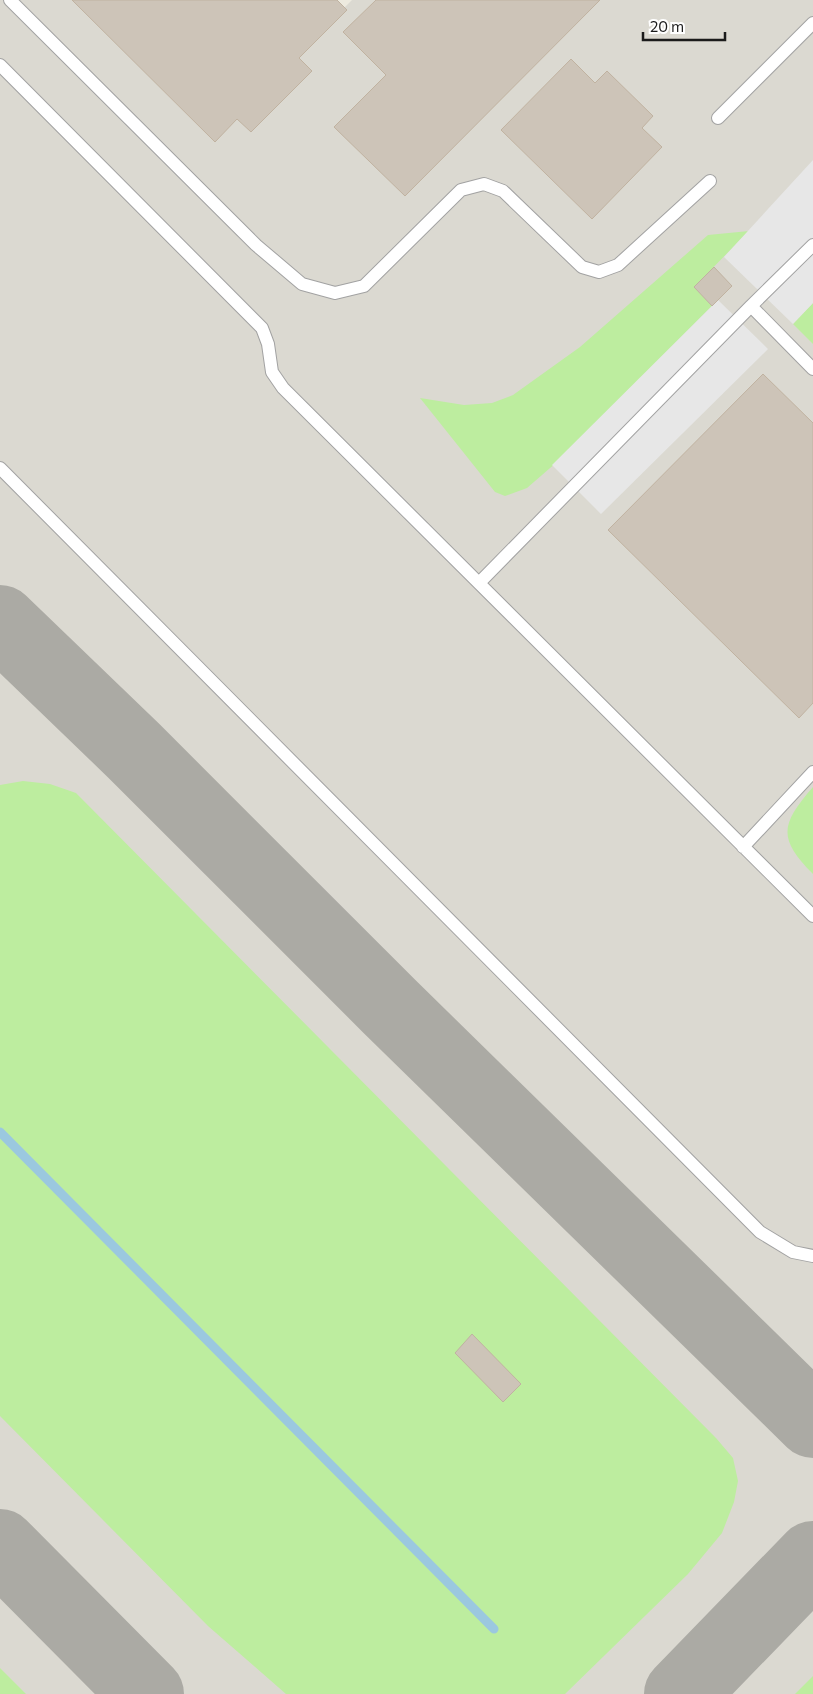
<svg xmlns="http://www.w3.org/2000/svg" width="813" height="1694" viewBox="0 0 813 1694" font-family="Commissioner,sans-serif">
  <rect width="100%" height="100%" fill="#edeadf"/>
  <path fill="#dbd9d1" d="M0,0H337L344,8L352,0H813V1694H0Z"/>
  <path fill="#bded9f" d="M749,231L694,287L712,306L557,462L527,488L505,496L495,492L420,398L464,405L492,403L513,395L580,347L708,235Z
    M813,303V344L793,324Z
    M23,781L50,784L76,793L716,1438L733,1458L738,1481L734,1502L722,1533L688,1574L565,1694H286L208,1626L0,1416V785Z
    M813,787V874C777,838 781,824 813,787Z
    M0,1668L26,1694H0Z
    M813,1676V1694H795Z"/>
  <path fill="#e7e7e7" d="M813,160V303L793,324L724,257Z
    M718,300L768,349L601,514L552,465Z"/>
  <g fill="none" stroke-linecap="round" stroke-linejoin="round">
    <path stroke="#9bc8df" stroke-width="9" d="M0,1132L494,1629"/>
    <path stroke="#abaaa4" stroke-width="74" d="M0,622L134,751L390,1007L813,1421
      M0,1546L147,1694
      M681,1694L813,1558"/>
  </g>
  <path fill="#cdc4b8" stroke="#c0b2a0" d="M72,0H337L347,10L299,58L312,71L251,132L237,119L215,142Z
    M376,0H600L405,196L334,127L386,75L343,32Z
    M571,59L595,83L607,71L653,116L642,128L662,147L592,219L501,130Z
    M714,267L732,286L712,306L694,287Z
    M763,374L813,423V703L799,718L608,530Z
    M472,1334L521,1384L503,1402L455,1353Z"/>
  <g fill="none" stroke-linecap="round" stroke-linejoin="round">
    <defs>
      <path id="service" d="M10,0L256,245L302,284L335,293L364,286L461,190L484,184L503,191L582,267L599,272L618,265L710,181
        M0,65L262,328L268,344L272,372L283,388L813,916
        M718,118L813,23
        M751,306L813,245
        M0,468L760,1232L793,1252L813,1256
        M479,583L751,306L813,369
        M743,847L813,772"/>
    </defs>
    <use href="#service" stroke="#a2a2a2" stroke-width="14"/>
    <use href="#service" stroke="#fff" stroke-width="12"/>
  </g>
  <path d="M643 32v8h82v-8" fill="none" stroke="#1b1b1b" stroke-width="2.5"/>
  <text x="650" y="32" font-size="15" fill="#1b1b1b" stroke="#ffffff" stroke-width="4" paint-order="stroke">20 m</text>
</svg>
